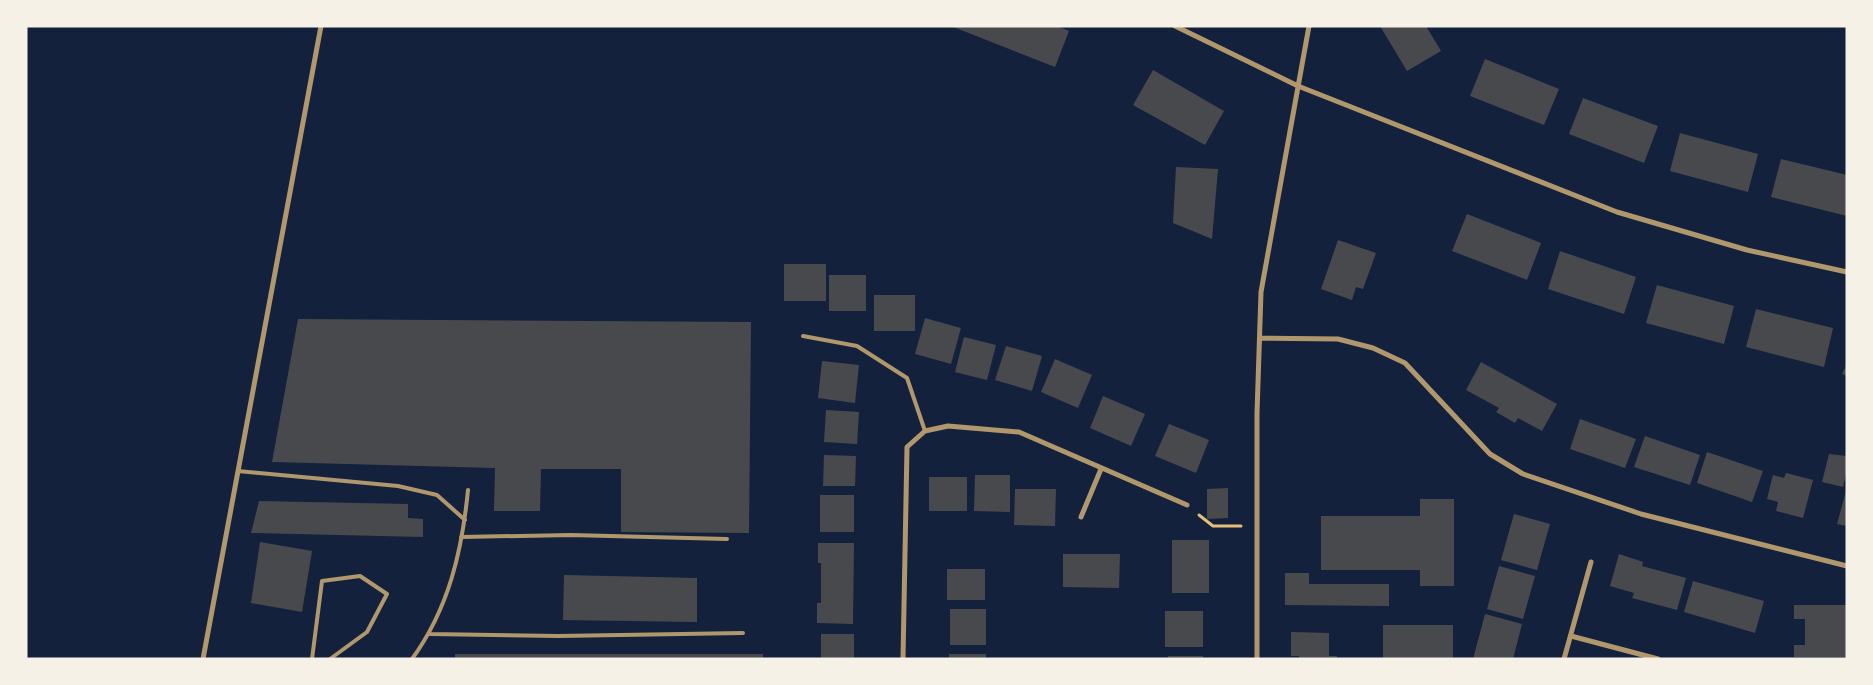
<svg xmlns="http://www.w3.org/2000/svg" width="1873" height="685" viewBox="0 0 1873 685" font-family="Helvetica,sans-serif">
  <rect width="100%" height="100%" fill="#14213d"/>
  <path fill="#48494c" d="M951,26H1057L1069,31L1055,67Z
    M1380,26H1426L1441,51L1407,71Z
    M1485,59L1559,89L1544,125L1470,96Z
    M1153,70L1224,111L1205,145L1133,105Z
    M1583,98L1658,126L1644,163L1569,134Z
    M1680,133L1758,154L1748,192L1670,171Z
    M1781,159L1847,175V216L1771,197Z
    M1176,167L1218,169L1212,239L1173,223Z
    M1467,214L1541,243L1527,280L1452,251Z
    M1338,240L1376,253L1363,289L1356,287L1352,300L1321,289Z
    M1560,251L1636,277L1624,314L1548,289Z
    M784,264H826V301H784Z
    M829,275H866V311H829Z
    M1657,285L1734,306L1724,344L1646,323Z
    M874,295H915V331H874Z
    M1756,309L1833,328L1824,367L1746,347Z
    M925,318L961,328L951,364L915,354Z
    M298,319L751,322L749,533L621,532V469H541L540,511H494L495,468L272,462Z
    M964,337L996,345L987,380L955,372Z
    M1006,346L1042,356L1032,391L995,380Z
    M1055,359L1092,375L1078,408L1041,392Z
    M822,361L859,365L855,403L818,398Z
    M1481,362L1557,404L1542,431L1518,418L1515,423L1496,412L1499,408L1466,390Z
    M1847,364V376L1842,374Z
    M1103,396L1145,414L1131,446L1090,428Z
    M826,410L859,412L857,444L824,442Z
    M1580,419L1636,439L1625,468L1570,449Z
    M1169,424L1209,440L1196,473L1155,456Z
    M1645,436L1700,455L1690,485L1634,467Z
    M1707,452L1763,471L1752,502L1697,483Z
    M1829,454L1847,456V470L1843,487L1822,482Z
    M824,455L856,456L855,486H823Z
    M1786,473L1813,480L1803,518L1776,511L1778,502L1767,499L1773,475L1784,478Z
    M975,475H1010V512L974,511Z
    M929,477H967V511H929Z
    M1228,488V518L1207,519V489Z
    M1015,489H1056L1055,526L1014,525Z
    M1846,491H1847V526L1837,524Z
    M820,495H854V532H820Z
    M1420,499H1454V586H1420V570H1321V516H1420Z
    M259,501L408,504V518L423,519V537L251,533Z
    M1514,514L1550,524L1537,570L1501,560Z
    M1172,540H1209V593H1172Z
    M260,542L312,551L302,612L251,603Z
    M818,543H854L853,624L817,623V603H821V563H818Z
    M1063,554H1120L1119,588L1063,587Z
    M1619,554L1643,562L1642,566L1686,578L1677,610L1632,598L1634,593L1610,586Z
    M1499,566L1535,576L1523,619L1487,609Z
    M947,569H985V600H947Z
    M1285,573H1309V584H1389V606L1285,605Z
    M564,575L697,578V622L563,620Z
    M1693,581L1764,601L1755,633L1684,612Z
    M1794,605H1847V657H1794V645H1805V619H1794Z
    M950,609H986V645H950Z
    M1165,611H1203V647H1165Z
    M1485,614L1522,624L1513,659H1473Z
    M1383,625H1453V659H1383Z
    M1291,632L1329,633V656H1337V659H1299V656H1291Z
    M821,634H854V659H821Z
    M455,654H763V659H455Z
    M949,654H986V659H949Z
    M1168,656H1203V659H1168Z"/>
  <g fill="none" stroke-linecap="round" stroke-linejoin="round">
    <path stroke="#e5c07b" stroke-width="3" d="M1199,515L1213,526H1241"/>
    <path stroke="#b1986c" stroke-width="4" d="M803,336L857,346L907,378L925,431
      M238,471L398,486L437,495L465,520
      M461,537L571,535L727,539
      M430,634L558,636L743,633
      M312,659L322,581L360,576L387,594L367,632L330,659
      M412,659C449,608 462,551 468,490"/>
    <path stroke="#b1986c" stroke-width="5" d="M1175,26L1298,86L1617,212L1747,250L1847,272
      M1260,338L1338,339L1373,348L1405,363L1490,454L1523,474L1641,514L1847,566
      M1081,517L1101,469
      M1571,636L1658,659
      M203,659L321,26
      M903,659L907,447L925,431L948,426L1019,432L1187,505
      M1257,659V413L1261,292L1309,26
      M1564,659L1591,562"/>
  </g>
  <rect width="1873" height="685" fill="none" stroke="#f6f1e7" stroke-width="55"/>
</svg>
